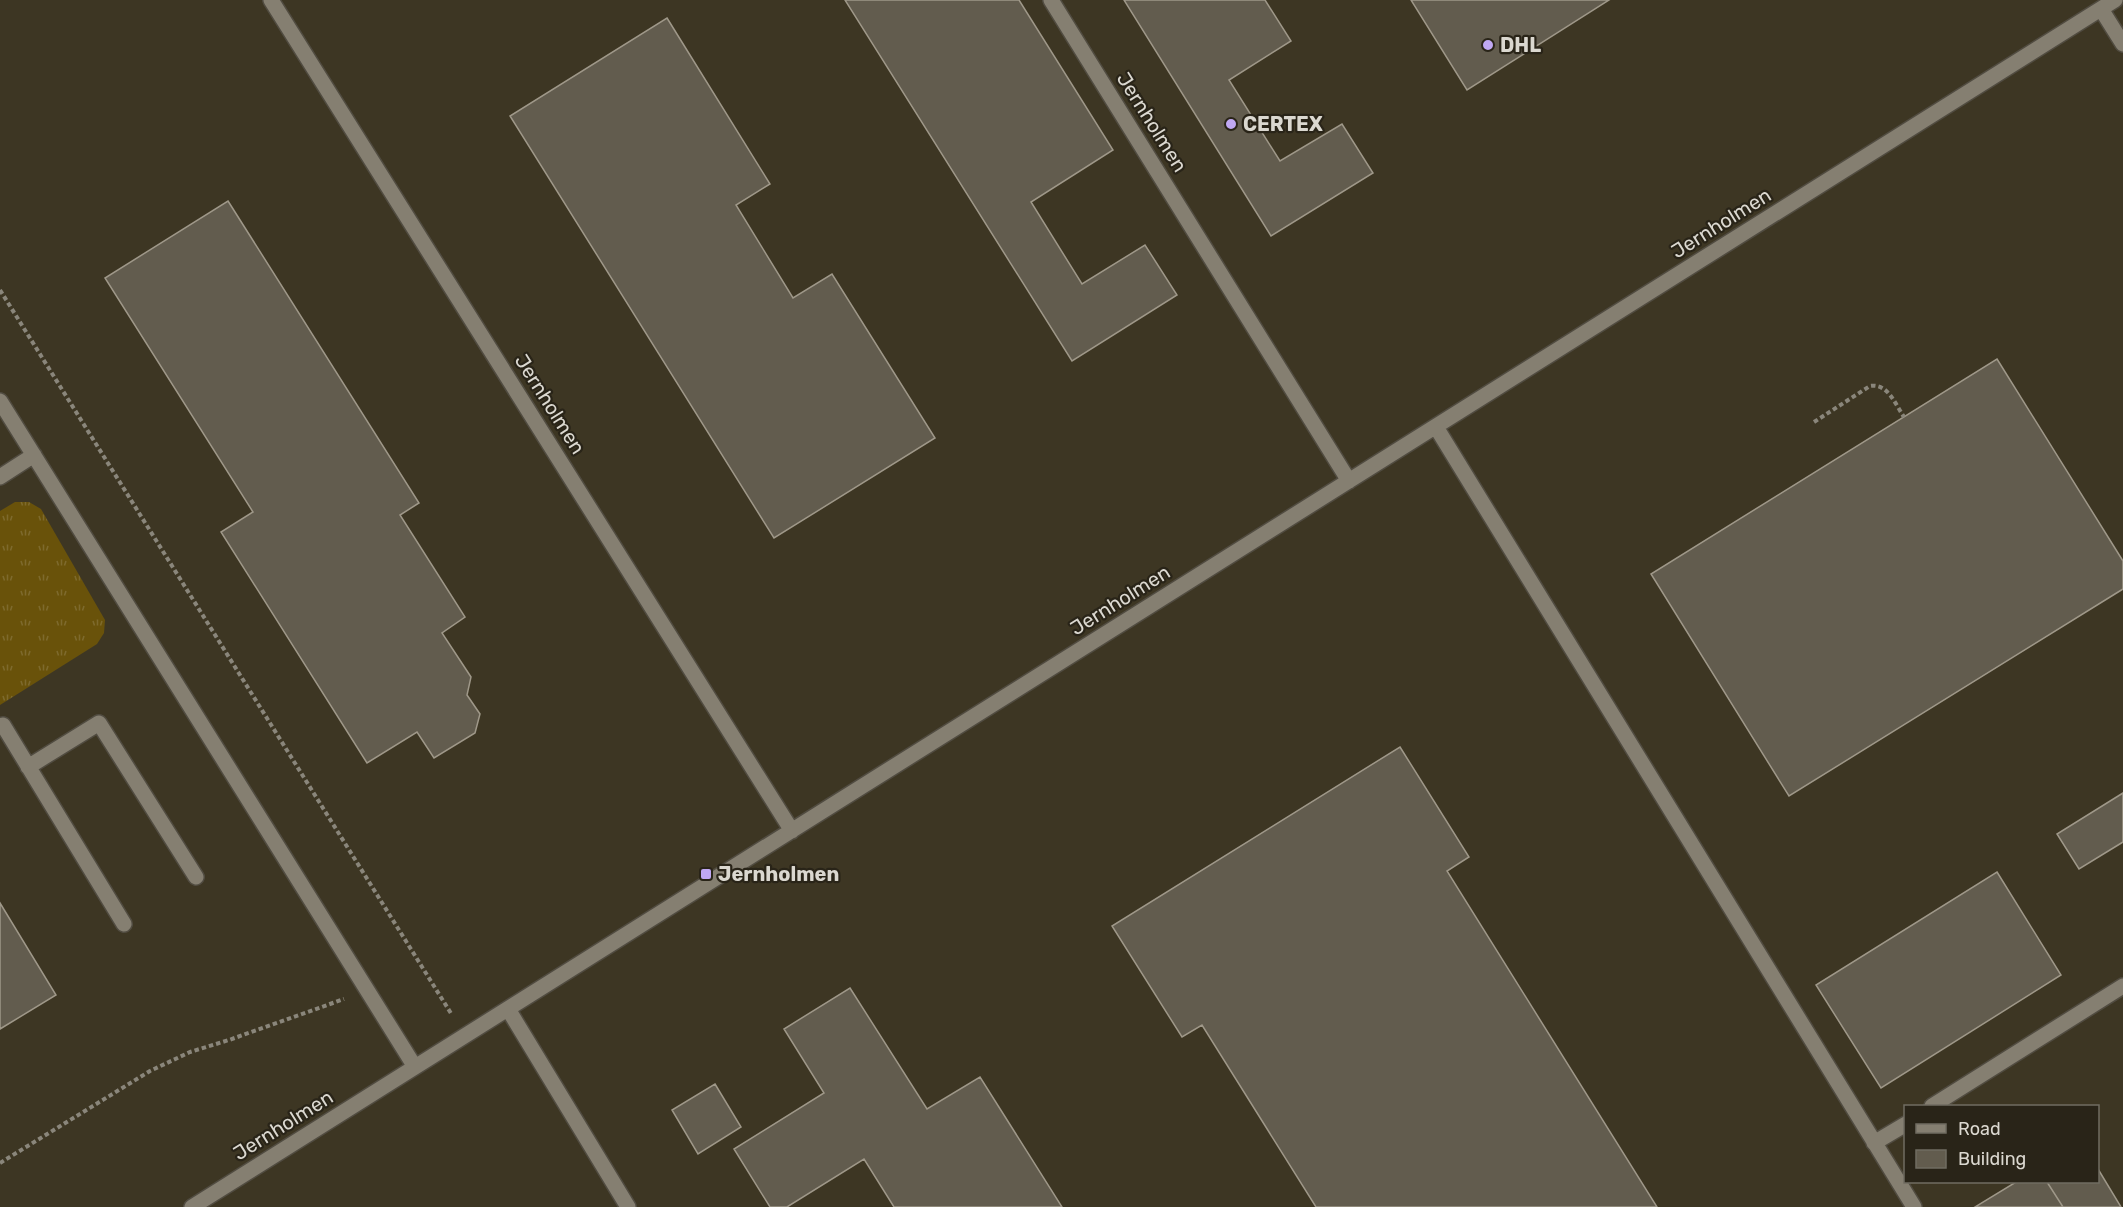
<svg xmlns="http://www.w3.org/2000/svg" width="2123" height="1207" viewBox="0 0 2123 1207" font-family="Rubik,sans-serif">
  <defs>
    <pattern id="grass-tufts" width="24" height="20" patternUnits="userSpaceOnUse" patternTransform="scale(1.5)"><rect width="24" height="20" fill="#69520a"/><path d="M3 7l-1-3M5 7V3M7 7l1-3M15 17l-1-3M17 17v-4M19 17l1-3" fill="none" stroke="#7e6a2d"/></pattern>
  </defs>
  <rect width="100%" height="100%" fill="#332e21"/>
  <path fill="#3d3623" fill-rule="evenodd" d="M0,0H2123V1207H0ZM1906,1106H2098V1182H1906Z"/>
  <path fill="url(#grass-tufts)" d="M15,502H29L41,509L105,620L104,633L97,644L0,705V511Z"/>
  <path fill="#625c4e" stroke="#9f9889" stroke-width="1.5" d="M845,0H1019L1113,150L1031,202L1082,284L1145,245L1177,295L1072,361Z
    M1124,0H1265L1291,41L1229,80L1280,161L1342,124L1373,173L1271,236Z
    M1411,0H1609L1467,90Z
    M667,18L770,184L736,205L793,298L832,274L935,438L774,538L510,116Z
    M228,201L419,503L400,515L465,617L442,633L471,677L467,695L480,714L475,733L434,758L417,732L367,763L221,532L253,512L105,278Z
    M1997,359L2123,561V589L1789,796L1651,574Z
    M1400,747L1469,857L1447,871L1657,1207H1316L1202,1025L1182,1037L1112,926Z
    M2123,793V842L2079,869L2057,834Z
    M1997,872L2061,975L1881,1088L1816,985Z
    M0,903L56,995L0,1029Z
    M850,988L927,1109L980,1077L1062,1207H894L864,1159L787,1207H770L734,1149L824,1093L784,1029Z
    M715,1084L741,1127L698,1154L672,1110Z
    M2098,1169L2121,1207H2063L2047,1182H2098Z
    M2016,1182H2047L2063,1207H1975Z"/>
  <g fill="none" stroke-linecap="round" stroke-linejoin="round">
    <defs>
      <path id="minor" d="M271,0L792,831
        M1051,0L1349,481
        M2101,9L2123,44
        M0,401L415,1067
        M1436,427L1914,1207
        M0,477L34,455
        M3,725L124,924
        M28,767L99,723L196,877
        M508,1009L628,1207
        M1932,1106L2123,986
        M1874,1143L1906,1124
        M192,1207L2115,0"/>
    </defs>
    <use href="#minor" stroke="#514c41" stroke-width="18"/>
    <path stroke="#8a867b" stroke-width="4" stroke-dasharray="4.5 3" stroke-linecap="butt" d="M0,290L452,1015
      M1814,422L1870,386C1888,383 1895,404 1904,417
      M0,1163L150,1071L190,1052L229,1040L344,999"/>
    <use href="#minor" stroke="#857f71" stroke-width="15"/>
  </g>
  <g fill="#c0a8f3" stroke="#292418" stroke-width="2">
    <circle cx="1488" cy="45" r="6"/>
    <circle cx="1231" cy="124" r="6"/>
    <rect x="700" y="868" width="12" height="12" rx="3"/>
  </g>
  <g text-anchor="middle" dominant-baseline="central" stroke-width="4.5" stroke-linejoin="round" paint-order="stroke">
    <g font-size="20" font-weight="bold" fill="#dbd8d0" stroke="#292418" text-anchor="start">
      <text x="1500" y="45">DHL</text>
      <text x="1243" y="124">CERTEX</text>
      <text x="718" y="874">Jernholmen</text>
    </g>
    <g font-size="20" fill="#dbd8d0" stroke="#292418">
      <text transform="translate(1152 122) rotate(58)">Jernholmen</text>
      <text transform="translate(1721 223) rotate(-32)">Jernholmen</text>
      <text transform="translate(550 404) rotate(58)">Jernholmen</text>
      <text transform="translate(1120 600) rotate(-32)">Jernholmen</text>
      <text transform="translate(283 1125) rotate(-32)">Jernholmen</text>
    </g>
  </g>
  <rect x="1904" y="1105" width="195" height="78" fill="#292418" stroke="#706c62" stroke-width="1.5"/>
  <rect x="1916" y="1124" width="30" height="9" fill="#857f71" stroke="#706c62" stroke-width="1.5"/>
  <text x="1958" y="1135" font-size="18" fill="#dbd8d0">Road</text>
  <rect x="1916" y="1150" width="30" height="18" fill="#625c4e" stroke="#706c62" stroke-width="1.5"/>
  <text x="1958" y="1165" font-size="18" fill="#dbd8d0">Building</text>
</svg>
